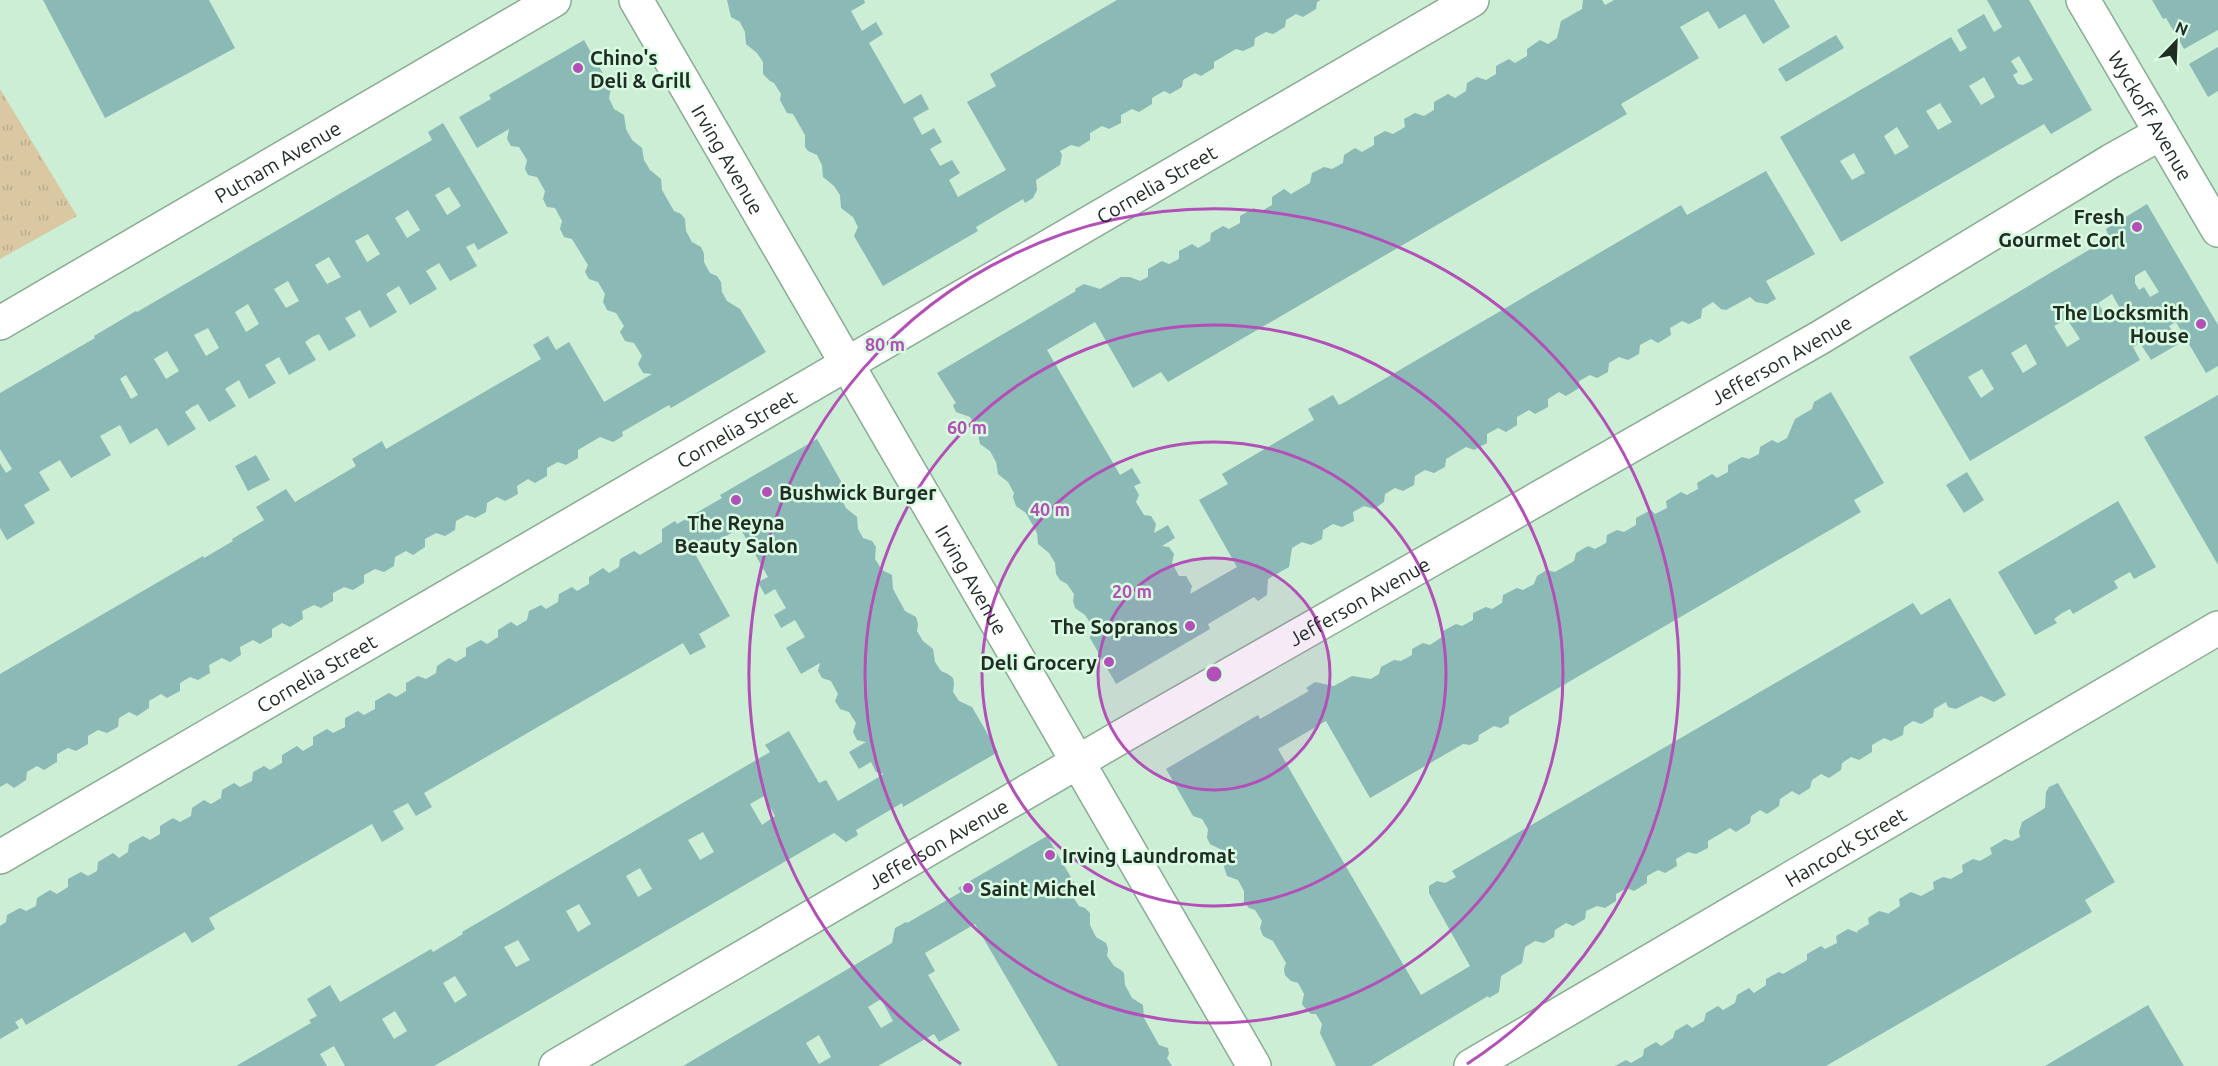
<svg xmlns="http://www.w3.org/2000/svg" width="2218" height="1066" viewBox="0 0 2218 1066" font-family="Ubuntu,sans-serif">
  <defs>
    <pattern id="grass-tufts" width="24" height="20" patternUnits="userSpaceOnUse" patternTransform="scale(1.5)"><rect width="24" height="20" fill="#dac8a2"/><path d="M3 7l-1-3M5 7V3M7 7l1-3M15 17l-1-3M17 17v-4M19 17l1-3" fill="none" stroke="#bbac8b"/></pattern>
  </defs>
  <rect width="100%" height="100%" fill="#cbeed5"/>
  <path fill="url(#grass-tufts)" d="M0,89L77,216L0,259Z"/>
  <path fill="#8bb9b5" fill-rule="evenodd" d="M43,0H209L235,48L105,118Z
    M727,0H864L865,3L851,11L862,31L876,22L883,34L869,43L904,104L921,94L929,109L913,118L922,135L934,128L942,142L930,149L940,166L952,160L960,173L949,180L958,197L1006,170L967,102L996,86L990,74L1117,0H1321L1317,2L1316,9L1303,17L1296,14L1286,20L1285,27L1273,34L1266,32L1255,38L1254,46L1243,51L1236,49L1214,62V68L1201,76L1195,73L1183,80L1182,87L1170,94L1164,91L1152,98V104L1139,112L1132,109L1121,115V123L1109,129L1102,126L1090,133V140L1079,147L1071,145L1060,151L1062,155L1060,165L1036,180L1037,190L1033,198L1025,203L1023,199L976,227L978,231L883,286L854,236L858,227L853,217L841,208L840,195L834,186L823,177L822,165L817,155L808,151L805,147V135L793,114L787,113L780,100L781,94L774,83L770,81L763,74V62L757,53L746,44L745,32L740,22L731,17Z
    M1583,0H1602L1605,5L1614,0H1774L1790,27L1763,44L1745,14L1719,29L1708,11L1680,27L1699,58L1621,104L1627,114L1168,382L1161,372L1133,388L1095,322L1047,350L1120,475L1132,468L1141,483L1134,486L1139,495L1136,502L1144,515L1151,516L1156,524L1154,533L1168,525L1175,538L1162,546L1169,547L1174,554L1172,563L1179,576H1186L1192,586L1190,594L1237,567L1199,500L1228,484L1222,474L1314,420L1308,409L1333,395L1339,405L1345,402L1681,205L1687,215L1766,171L1815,254L1766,281L1776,299L1767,304L1756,302L1750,297L1726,310L1721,309L1713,302L1702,309L1701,318L1689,324L1682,321L1670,328L1671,335L1658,343L1651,339L1640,345L1639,354L1628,360L1619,357L1609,363L1608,372L1597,378L1590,375L1579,381V388L1566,396L1559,392L1548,399V407L1535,414L1529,410L1517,417V425L1506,432L1498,428L1487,434V443L1474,450L1466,447L1446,459L1445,467L1434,473L1425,470L1415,476L1414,485L1403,491L1395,488L1385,494L1384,502L1374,509L1364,506L1353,512L1354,521L1342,527L1333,524L1323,530L1322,539L1311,545L1302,542L1292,548L1289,567L1268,579L1267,595L1258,601L1254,597L1208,624L1210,629L1116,684L1090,638L1091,624L1085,615L1075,608L1073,601L1074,594L1067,584L1060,580L1056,574L1055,563L1049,553L1038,544L1037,533L1026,513L1016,506L1013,497L1014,493L1008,482L998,474L996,462L990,451L980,444L977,429L970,417L956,412L953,405L956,403L937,373L1076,291L1075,289L1084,284L1100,289L1121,277H1130L1140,281L1148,277V269L1162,261L1169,264L1179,259V251L1192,244L1198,248L1210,241L1211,233L1223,226L1229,229L1240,223V216L1254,208L1260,212L1272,205V197L1284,189L1291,194L1310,183L1312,173L1324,167L1332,169L1343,163L1344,155L1355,148L1362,152L1374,145V137L1385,131L1393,134L1405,127L1404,119L1415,113L1424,116L1434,110V102L1448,94L1455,98L1466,91L1467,83L1477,77L1486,80L1496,74V66L1509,59L1515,63L1527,56V49L1540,40L1548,44L1557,38L1561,21L1582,9Z
    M1987,0H2029L2092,110L2051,134L2044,124L1841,242L1780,137L1951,37L1960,52L1967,48L1957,30L1984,14L1994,32L2002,27ZM2019,56L2033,80L2023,85L2018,84L2013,75L2018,72L2011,61ZM1984,77L1995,97L1981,105L1969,86ZM1940,103L1952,122L1938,130L1926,111ZM1897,127L1909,147L1895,155L1884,136ZM1854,153L1865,173L1852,180L1840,161Z
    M2152,0H2218V30L2184,49L2166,18L2163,19Z
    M1836,35L1844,48L1786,82L1778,69Z
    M584,40L611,88L609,98L614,109L624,115L626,129L632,140L642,148L644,160L650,170L661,179L662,190L674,211L681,214L685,219L686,231L692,242L701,247L704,254V262L710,273L717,276L721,282L722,292L727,301L740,309L766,352L671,408L669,405L622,432L623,436L613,442L600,437L578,450V458L566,465L558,462L547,468V476L535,483L528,479L517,486L518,494L505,501L497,497L487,503L486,512L475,518L467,515L456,521L455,530L445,536L436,533L425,539V547L413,555L406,551L395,557L394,566L384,572L375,569L364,575V583L353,590L344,587L333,593V601L321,608L314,605L302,611L303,619L290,627L282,623L272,629V637L260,644L253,640L240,647L241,655L230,662L222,658L209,665L210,673L198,680L190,677L180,683V691L167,698L161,694L149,701V708L137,716L129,712L119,718L118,727L107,733L98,730L88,736V744L76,751L68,748L57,754V762L44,770L37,766L27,772L26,780L14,788L7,783L0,787V674L203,556L204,558L233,541L232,539L264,520L256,507L286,489L295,502L356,466L352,459L382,441L386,449L541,359L533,345L548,336L556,350L569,342L604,402L652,374L643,373L638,364L642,356L634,343L625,341L620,332L624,326L616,313L607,310L603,302L605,294L598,282L589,279L585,272L588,265L572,239L564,237L560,229L562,221L555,208L547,207L543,199L545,191L537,177L528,175L525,169L527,160L519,147L511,146L507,139L509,129L477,148L459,117L491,99L489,95Z
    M2218,47V91L2208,97L2189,64Z
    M443,123L508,233L478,250L474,243L466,247L477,266L450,281L439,263L426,271L437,289L410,305L399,286L386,294L397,312L370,328L360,310L345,318L356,336L329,351L319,334L312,337L305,342L316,360L289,375L279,357L265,365L276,383L249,399L239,380L231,385L225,389L236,406L209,422L198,404L192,407L185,412L196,429L168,446L157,428L130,444L120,425L100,436L111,455L71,478L60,460L39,472L50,490L24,505L35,523L7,540L0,528V463L6,473L12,469L0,449V393L95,338L94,336L136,311L137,312L432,140L428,132ZM449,187L461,206L447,215L435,195ZM408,210L420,230L407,238L395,218ZM368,234L380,254L367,262L355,241ZM329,257L341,277L327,284L315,265ZM288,281L299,301L286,308L274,289ZM248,304L259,324L246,332L235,312ZM208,328L219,348L206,356L194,335ZM167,351L179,371L166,379L154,359ZM126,375L138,395L131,399L120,379Z
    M2147,204L2218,325V366L2206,373L2176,322L2169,326L2180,343L2151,360L2140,343L2133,347L2140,360L1970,461L1909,357L2109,238L2106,229ZM2145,270L2159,292L2150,297L2144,287L2139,290L2135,283V276ZM2112,294L2123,314L2109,322L2098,303ZM2067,319L2080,339L2067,347L2054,326ZM2026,344L2037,364L2023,373L2011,353ZM1982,369L1994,389L1981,398L1968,377Z
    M1831,392L1884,483L1854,500L1861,512L1524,708L1509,717V723L1501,728L1494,726L1479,735L1478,741L1470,745L1463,744L1370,798L1326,721L1278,749L1313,810L1421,995L1470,966L1429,893V886L1437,881L1445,883L1456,877L1452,871L1913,603L1921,615L1950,598L2006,695L1994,702L1981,696L1956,709L1948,707L1946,702L1934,709L1933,717L1921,724L1913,721L1904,727L1903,735L1891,741L1884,738L1872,745V752L1859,760L1851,757L1842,763L1841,770L1829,778L1821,774L1812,780L1810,788L1799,795L1792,791L1780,799L1779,806L1767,814L1760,810L1751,816L1750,823L1736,832L1730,828L1708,841V848L1696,854L1688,852L1676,859L1677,866L1665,873L1658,870L1647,876V883L1634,891L1627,888L1616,894V901L1605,908L1597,906L1586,911L1585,919L1573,926L1566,923L1555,930L1554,937L1544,943L1535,941L1525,947L1522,963L1501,976L1499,992L1489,998L1488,996L1371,1066H1336L1320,1033L1322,1024L1316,1014H1311L1305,1008L1302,1004L1304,994L1298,983L1291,981L1285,975L1284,969L1286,963L1273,941L1263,936L1260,928L1262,921L1255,910L1249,908L1244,902V891L1238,880L1227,876L1224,867L1226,860L1220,849L1210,844L1207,838L1208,829L1202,819L1193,816L1166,769L1258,715L1260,719L1309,691L1306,688L1315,682L1334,686L1352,676L1371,679L1379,674L1381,667L1394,660L1401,661L1412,655V649L1423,643L1430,645L1442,637L1443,631L1456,624L1462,626L1473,620V613L1486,607L1492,609L1502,603L1503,595L1517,588L1523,590L1534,584L1537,576L1547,570L1555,572L1574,561L1576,553L1588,546L1595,549L1606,543L1607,535L1617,530L1624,532L1636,525V518L1651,510L1655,514L1667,508L1666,501L1681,492L1687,495L1698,489L1697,483L1712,474L1717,478L1728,472V465L1742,457L1749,459L1759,454L1760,447L1772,440L1778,443L1787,438L1795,419L1812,409L1814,402Z
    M2218,395V565L2144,437Z
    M817,439L842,483L843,488L840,497L846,508L857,517L858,529L863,538L872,541L876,547L875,559L882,570L892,575L893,589L905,611L916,617L918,624L917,631L923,641L933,649L935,662L941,671L948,674L953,678L954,683L953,692L959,701L972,707L998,752L903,807L902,803L856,830L858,835L846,842L834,833L434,1066H345L334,1046L320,1054L327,1066H236L311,1023L309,1020L317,1016L307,999L330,985L340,1002L431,949L433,952L463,934L462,932L770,752L765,745L789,731L819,783L826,780L838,801L884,774L876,772L871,762L859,769L849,752L866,742L857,740L853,732L856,723L849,712L840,709L835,701L838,694L831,681L822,678L818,671L820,663L801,674L786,648L805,637L795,620L781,628L774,615L786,608L775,589L765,595L758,582L768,577L740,528L695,554L730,616L699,634L706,647L690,655L683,643L424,793L432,807L416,816L408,803L393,811L404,829L382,842L372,824L209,918L215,929L192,943L185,932L26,1025L22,1018L15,1022L19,1028L0,1039V926L6,922L7,915L20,908L26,911L36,906L37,898L50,890L57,894L68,887V879L81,872L88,876L97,871L98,862L113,853L119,858L128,852L129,844L143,836L150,840L160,834V826L173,818L180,822L191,816L192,808L204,800L211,804L221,798L222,790L234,783L240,787L252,781L253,772L264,766L270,770L282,763V755L297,746L303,751L313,745V737L327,729L333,733L345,727V718L358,711L364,715L375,709V701L389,693L396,697L406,691V683L418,676L426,679L436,673L437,666L449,658L456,662L466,656V648L481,640L487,644L498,637V630L511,622L517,626L527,620L529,611L541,605L546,609L558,602L559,594L572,587L577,591L589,584V577L603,568L609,573L619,567L620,559L634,551L640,555L662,542V529L675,521L677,524L722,498L720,495ZM764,796L775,816L762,825L750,804ZM703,832L714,852L700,860L688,840ZM640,868L652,889L638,897L626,876ZM579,904L591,924L578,932L566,911ZM518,940L530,960L516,967L504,947ZM455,976L467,995L455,1003L443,983ZM395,1011L407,1031L394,1039L382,1019Z
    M256,455L270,480L248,491L235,466Z
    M1967,472L1984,500L1964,513L1946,485Z
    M2118,501L2156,567L2134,579L2130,572L2121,577L2114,581L2118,588L2073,614L2070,609L2062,613L2054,619L2057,623L2035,635L1998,572Z
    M2058,783L2115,882L2085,900L2092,912L1826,1066H1615L1626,1060L1631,1063L1643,1056L1644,1049L1656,1042L1661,1046L1673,1038L1675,1031L1687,1024L1692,1028L1704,1021L1706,1013L1718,1006L1723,1010L1735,1003L1737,995L1749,988L1754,993L1766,985V979L1779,972L1783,974L1807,960V954L1821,946L1825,949L1837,943L1836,936L1848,929L1858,933L1857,931L1869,924L1868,918L1879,911L1890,914L1889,913L1900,906L1899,899L1911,892L1921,896L1934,889L1933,882L1943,877L1951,879L1963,872L1962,865L1973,859L1980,861L1992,854L1990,848L2005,839L2012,841L2020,837L2019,832L2022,822L2045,808L2046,792L2049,787Z
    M1047,836L1076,886L1071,894L1079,906L1085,908L1090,913V925L1096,937L1106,943L1108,949L1107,956L1114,966L1121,970L1124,973L1125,985L1132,998L1143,1005L1144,1018L1159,1045L1168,1048L1169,1054L1167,1058L1172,1066H1058L975,924L925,953L935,971L928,975L960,1030L939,1042L934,1034L878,1066H683L892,943L895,928L906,922L907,923L961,892L958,888ZM881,999L893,1021L881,1028L868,1007ZM819,1035L831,1057L819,1064L806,1043Z
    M2148,1005L2184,1066H2045Z"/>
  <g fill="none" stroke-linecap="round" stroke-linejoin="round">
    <defs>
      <g id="minor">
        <path id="s1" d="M636,0L1254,1066"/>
        <path id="s2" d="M2083,0L2218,230"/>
        <path id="s3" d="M0,323L554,0"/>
        <path id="s4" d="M0,857L1472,0"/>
        <path id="s5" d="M556,1066L1124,735L1821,337L2111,161L2161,133"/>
        <path id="s6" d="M1471,1066L2218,628"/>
      </g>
    </defs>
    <use href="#minor" stroke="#8aab94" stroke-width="36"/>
    <use href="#minor" stroke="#fff" stroke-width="33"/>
  </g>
  <circle cx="1214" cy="674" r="116" fill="#b250b7" fill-opacity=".12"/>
  <g fill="none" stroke="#b250b7" stroke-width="3">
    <circle cx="1214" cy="674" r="116"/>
    <circle cx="1214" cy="674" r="232"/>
    <circle cx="1214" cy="674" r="349"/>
    <path d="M961 1064A465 465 0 1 1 1467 1064"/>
  </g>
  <g fill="#b250b7" stroke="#d8fbe2" stroke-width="2">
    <circle cx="578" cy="68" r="6"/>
    <circle cx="2137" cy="227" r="6"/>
    <circle cx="2201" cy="324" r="6"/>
    <circle cx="767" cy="492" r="6"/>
    <circle cx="736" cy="500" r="6"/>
    <circle cx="1190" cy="626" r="6"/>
    <circle cx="1109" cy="662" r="6"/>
    <circle cx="1050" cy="855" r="6"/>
    <circle cx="968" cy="888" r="6"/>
  </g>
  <g text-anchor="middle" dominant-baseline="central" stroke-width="5" stroke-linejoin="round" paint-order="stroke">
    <g font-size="20" font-weight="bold" fill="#202d24" stroke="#d8fbe2" text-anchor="start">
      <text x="590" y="57">Chino's<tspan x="590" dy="23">Deli &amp; Grill</tspan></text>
      <text x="2125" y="216" text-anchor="end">Fresh<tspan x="2125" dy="23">Gourmet Corl</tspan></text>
      <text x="2189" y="312" text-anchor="end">The Locksmith<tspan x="2189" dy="23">House</tspan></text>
      <text x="779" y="492">Bushwick Burger</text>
      <text x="736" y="522" text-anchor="middle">The Reyna<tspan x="736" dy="23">Beauty Salon</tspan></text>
      <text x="1178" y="626" text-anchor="end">The Sopranos</text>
      <text x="1097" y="662" text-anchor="end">Deli Grocery</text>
      <text x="1062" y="855">Irving Laundromat</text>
      <text x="980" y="888">Saint Michel</text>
    </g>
    <g font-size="20" fill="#202d24" stroke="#d8fbe2">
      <text stroke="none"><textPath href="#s2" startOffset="134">Wyckoff Avenue</textPath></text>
      <text stroke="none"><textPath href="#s1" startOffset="184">Irving Avenue</textPath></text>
      <text stroke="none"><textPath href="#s3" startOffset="321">Putnam Avenue</textPath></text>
      <text stroke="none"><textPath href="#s4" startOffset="1338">Cornelia Street</textPath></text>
      <text stroke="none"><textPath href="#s5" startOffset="1414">Jefferson Avenue</textPath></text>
      <text stroke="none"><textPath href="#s4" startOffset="852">Cornelia Street</textPath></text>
      <text stroke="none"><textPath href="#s1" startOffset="670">Irving Avenue</textPath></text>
      <text stroke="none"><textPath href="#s5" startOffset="928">Jefferson Avenue</textPath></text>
      <text stroke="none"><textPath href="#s4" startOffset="366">Cornelia Street</textPath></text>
      <text stroke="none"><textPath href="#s5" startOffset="442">Jefferson Avenue</textPath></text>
      <text stroke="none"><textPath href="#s6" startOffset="434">Hancock Street</textPath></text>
    </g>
  </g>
  <circle cx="1214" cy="674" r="9" fill="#b250b7" stroke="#d8fbe2" stroke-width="3"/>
  <g font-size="18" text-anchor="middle" font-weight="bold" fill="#b250b7" stroke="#d8fbe2" stroke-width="5" stroke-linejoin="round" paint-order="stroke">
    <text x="885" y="351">80 m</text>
    <text x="967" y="434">60 m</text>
    <text x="1050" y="516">40 m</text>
    <text x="1132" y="598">20 m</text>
  </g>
  <g transform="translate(2176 42) rotate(23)" stroke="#d8fbe2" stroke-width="4.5" paint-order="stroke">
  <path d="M0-4.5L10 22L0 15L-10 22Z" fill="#202d24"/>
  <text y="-9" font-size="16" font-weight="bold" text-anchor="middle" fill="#202d24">N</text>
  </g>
</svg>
